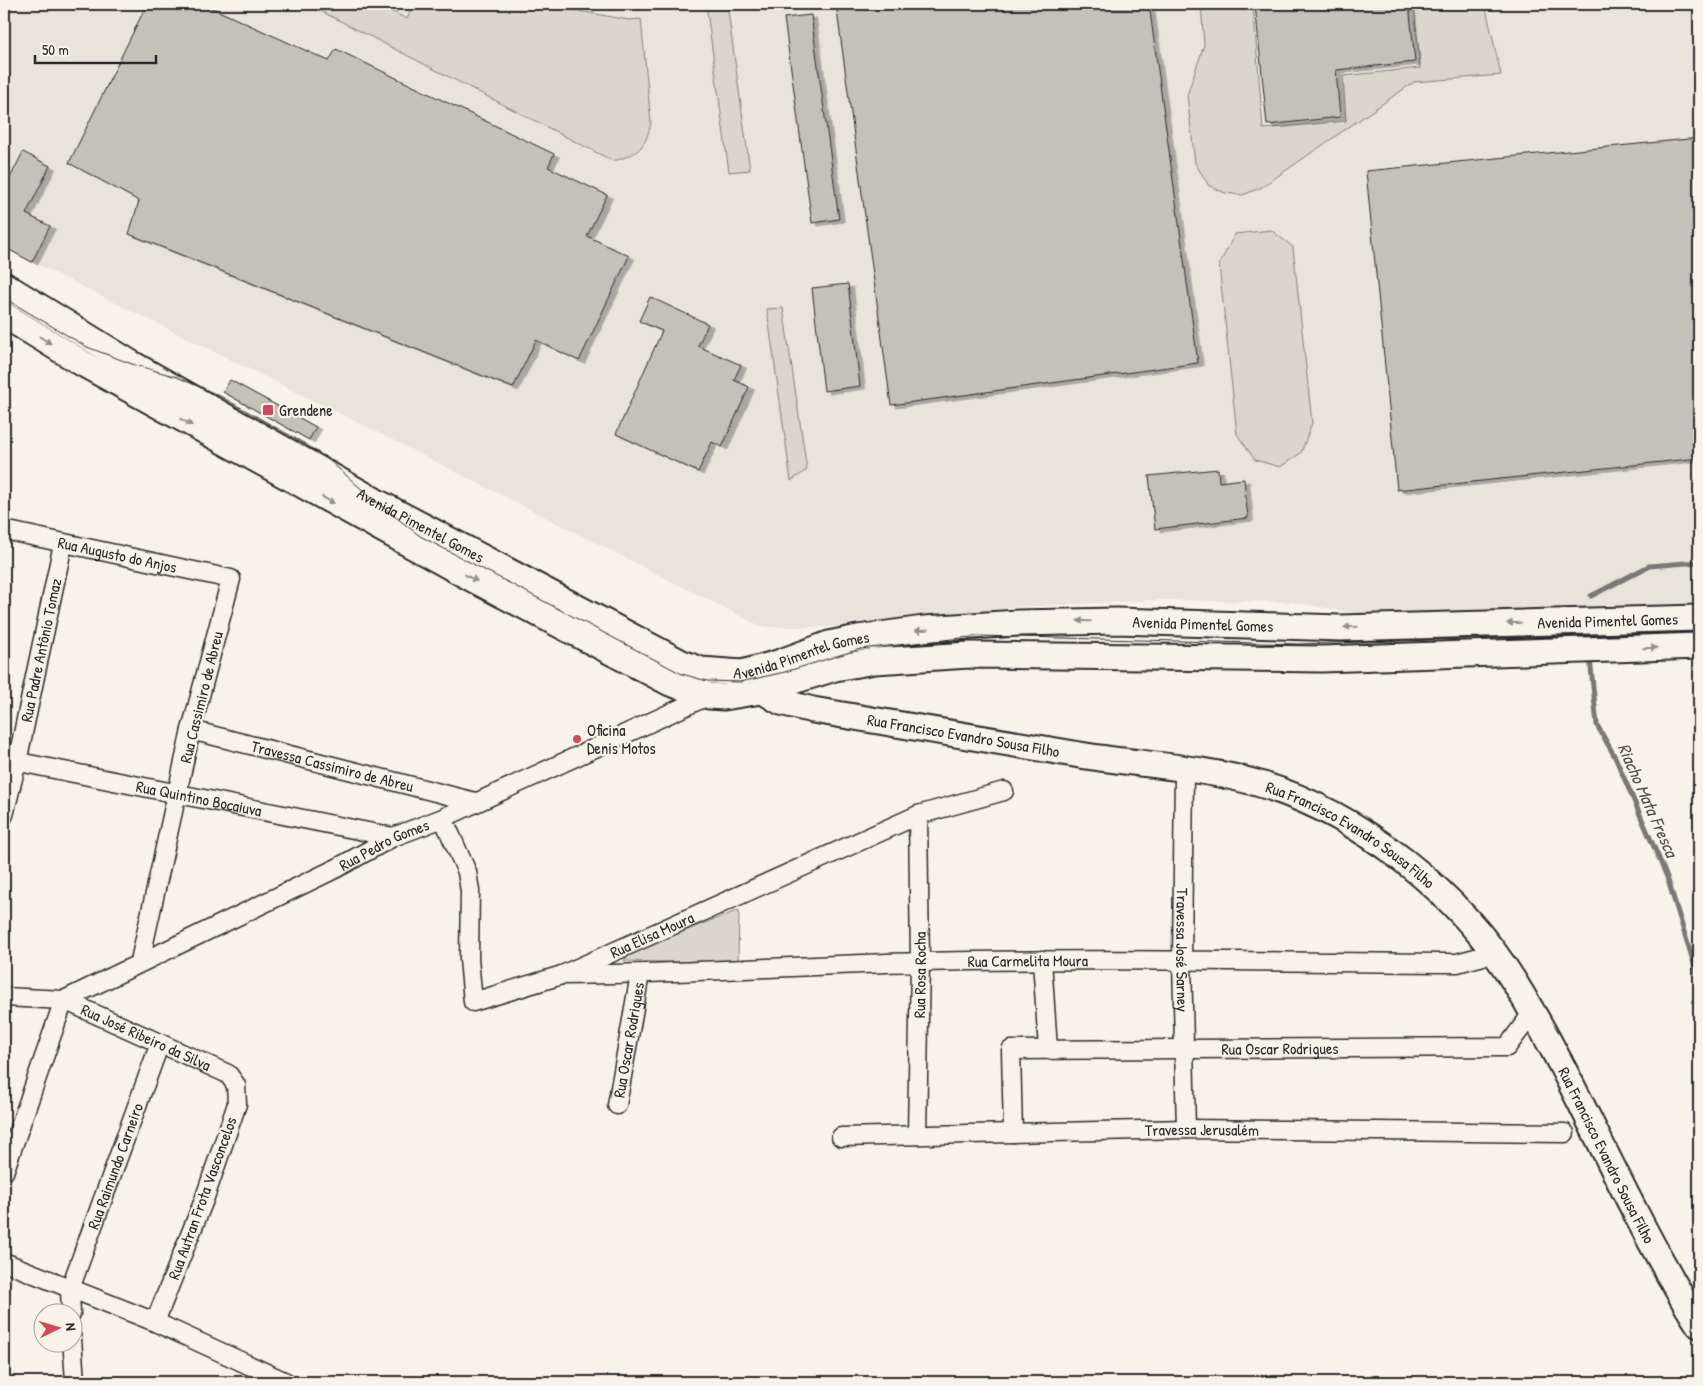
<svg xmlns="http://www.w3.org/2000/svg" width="1703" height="1386" viewBox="0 0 1703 1386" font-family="'Patrick Hand',sans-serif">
  <defs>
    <filter id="shadow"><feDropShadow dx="5.5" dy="3" stdDeviation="0" flood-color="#0004"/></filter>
  </defs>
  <rect width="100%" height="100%" fill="#f7f3e8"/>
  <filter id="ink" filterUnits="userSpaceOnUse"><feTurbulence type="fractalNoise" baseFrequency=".02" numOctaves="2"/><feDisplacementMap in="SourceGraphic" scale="10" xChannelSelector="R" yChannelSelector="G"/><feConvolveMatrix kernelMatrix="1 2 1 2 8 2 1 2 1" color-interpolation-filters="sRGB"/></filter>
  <g filter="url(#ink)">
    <path fill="#e8e4da" d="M4,4H1699V607L1366,615L1292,602L1157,600L1013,607L861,627H762L365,426L4,248Z"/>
    <path fill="#dad6cc" stroke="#82807c" d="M307,4H377L407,19L414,4H540L629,20L641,19L651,123C645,149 638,154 613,161Z
      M706,4H727L750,170L729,172Z
      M1201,4H1253L1263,129L1346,121L1343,76L1420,68L1414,4H1485L1501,75L1414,82L1262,187L1243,195L1225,193L1209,186L1195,163L1187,95L1204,45Z
      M1271,230L1293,247L1312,423L1301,453L1280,467L1255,460L1237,434L1219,265L1235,234Z
      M783,308L807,470L791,481L767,309Z
      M739,910L738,964L624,961L629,952Z"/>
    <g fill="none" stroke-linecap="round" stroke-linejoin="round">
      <path stroke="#7a7874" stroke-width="5" d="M1591,596L1649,566L1699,562
        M1590,658L1597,725L1615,757L1667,877L1699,980"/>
    </g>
    <path fill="#c4c1b9" stroke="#2b2b2b" filter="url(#shadow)" d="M147,4H203L329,61L336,49L554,154L548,167L607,195L587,236L629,256L579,361L536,340L513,388L129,234L139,201L69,163Z
      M836,4H1149L1198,363L891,405Z
      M1255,4H1409L1415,62L1336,70L1340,117L1267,125Z
      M811,15L839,219L812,223L784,18Z
      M1699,138V458L1397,490L1366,171Z
      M23,152L50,166L26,214L50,226L32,262L4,247V190Z
      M848,284L860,386L824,391L812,288Z
      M650,297L708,324L698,346L741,365L734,380L749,387L722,447L712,442L698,472L616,434L662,331L639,321Z
      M230,380L316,427L309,440L223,392Z
      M1218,469L1219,482L1244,479L1248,518L1155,529L1149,476Z"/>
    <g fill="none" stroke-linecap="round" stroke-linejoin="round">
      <defs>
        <g id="street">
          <path id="s1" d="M4,530L231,579L191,730L140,961"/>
          <path id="s2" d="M191,730L475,802"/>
          <path id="s3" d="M4,759L393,837"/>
          <path id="s4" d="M1184,770L1182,961L1186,1129"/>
          <path id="s5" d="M4,815L17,762L63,544"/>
          <path id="s6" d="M443,818L467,872L470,891L469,959L473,1002L562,975L918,815L1004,791"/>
          <path d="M1042,960L1048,1049"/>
          <path id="s7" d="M562,975C682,974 801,965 921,962C1100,958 1278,962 1457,963L1494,953"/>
          <path id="s8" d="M4,997L64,1000L228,1074L236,1085L237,1104L204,1200L155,1322"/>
          <path id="s9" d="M64,1000L337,868L393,837L443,818L714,693"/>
          <path id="s10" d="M617,1105L640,974"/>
          <path id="s11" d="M1013,1133L1011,1050L1507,1047L1533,1012"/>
          <path id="s12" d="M917,1135L920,962L918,815"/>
          <path id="s13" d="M841,1137L1186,1129L1565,1133"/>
          <path d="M4,1172L64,1000"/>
          <path d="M4,1262L155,1322L286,1382"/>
          <path id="s14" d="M71,1314L70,1289L160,1043"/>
          <path d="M72,1338L75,1382"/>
        </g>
        <g id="secondary">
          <path id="s15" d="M4,285L132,364L375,501L682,663L701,670L742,673L778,663L829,644L858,638L924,629L1018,623L1117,621L1340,628L1699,618"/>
          <path d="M4,315L82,363L469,577L670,683L709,696L724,697L761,691L835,668L875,661L969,655L1322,659L1699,646"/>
          <path id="s16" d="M755,686L781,702L813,710C904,725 995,740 1086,756C1143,765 1204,767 1260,784C1361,814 1460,894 1515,983C1571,1073 1611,1172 1663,1264C1675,1285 1686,1306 1699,1325"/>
        </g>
      </defs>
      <use href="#street" stroke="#2b2b2b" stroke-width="21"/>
      <use href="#secondary" stroke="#2b2b2b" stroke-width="29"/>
      <use href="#street" stroke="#f7f3e8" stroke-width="18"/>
      <use href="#secondary" stroke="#f7f3e8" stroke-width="25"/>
      <path stroke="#2b2b2b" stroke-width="1" d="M4,298L87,347L132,364L177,377L220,396L307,445L330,461L375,501L420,536L682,674L707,681L740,682L785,672L860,649L980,636L1298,644L1699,632"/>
    </g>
    <defs><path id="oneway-solid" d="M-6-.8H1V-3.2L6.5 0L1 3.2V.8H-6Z" transform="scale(1.25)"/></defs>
    <g fill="#918f8a">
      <use href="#oneway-solid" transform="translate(45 340) rotate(32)"/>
      <use href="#oneway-solid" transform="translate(186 422) rotate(29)"/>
      <use href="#oneway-solid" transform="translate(328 500) rotate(29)"/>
      <use href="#oneway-solid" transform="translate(471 578) rotate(28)"/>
      <use href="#oneway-solid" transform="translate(1084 621) rotate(-179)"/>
      <use href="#oneway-solid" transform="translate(1514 623) rotate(178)"/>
      <use href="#oneway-solid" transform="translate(1351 627) rotate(178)"/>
      <use href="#oneway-solid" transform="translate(922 630) rotate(174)"/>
      <use href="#oneway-solid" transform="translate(1650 648) rotate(-2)"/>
    </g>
  </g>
  <g fill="#d1495b" stroke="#f7f3e8" stroke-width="2">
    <rect x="262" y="404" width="12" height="12" rx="2.5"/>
    <circle cx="577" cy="739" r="5"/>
  </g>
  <g text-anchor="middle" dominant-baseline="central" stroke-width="4.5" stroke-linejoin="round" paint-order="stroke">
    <g font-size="16" fill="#2b2b2b" stroke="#f7f3e8" text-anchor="start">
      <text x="279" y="410">Grendene</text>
      <text x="587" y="730">Oficina<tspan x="587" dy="18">Denis Motos</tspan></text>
    </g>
    <g font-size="16" fill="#2b2b2b" stroke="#f7f3e8">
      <text stroke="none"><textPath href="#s15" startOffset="481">Avenida Pimentel Gomes</textPath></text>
      <text stroke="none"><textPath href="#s1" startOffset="116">Rua Augusto do Anjos</textPath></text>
      <text stroke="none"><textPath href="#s15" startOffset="1710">Avenida Pimentel Gomes</textPath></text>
      <text stroke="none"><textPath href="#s15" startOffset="1305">Avenida Pimentel Gomes</textPath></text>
      <text stroke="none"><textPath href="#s5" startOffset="169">Rua Padre Antônio Tomaz</textPath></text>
      <text stroke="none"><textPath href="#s15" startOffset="900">Avenida Pimentel Gomes</textPath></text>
      <text transform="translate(201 697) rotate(-76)">Rua Cassimiro de Abreu</text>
      <text stroke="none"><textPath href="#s16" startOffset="216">Rua Francisco Evandro Sousa Filho</textPath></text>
      <text stroke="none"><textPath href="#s2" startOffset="146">Travessa Cassimiro de Abreu</textPath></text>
      <text stroke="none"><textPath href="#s3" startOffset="199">Rua Quintino Bocaiuva</textPath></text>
      <text stroke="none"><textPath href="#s16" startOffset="621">Rua Francisco Evandro Sousa Filho</textPath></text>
      <text stroke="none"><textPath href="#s9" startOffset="356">Rua Pedro Gomes</textPath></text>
      <text stroke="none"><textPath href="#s6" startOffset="381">Rua Elisa Moura</textPath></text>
      <text stroke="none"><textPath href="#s4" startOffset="180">Travessa José Sarney</textPath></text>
      <text stroke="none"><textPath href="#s7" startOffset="466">Rua Carmelita Moura</textPath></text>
      <text stroke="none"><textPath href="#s12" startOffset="160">Rua Rosa Rocha</textPath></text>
      <text stroke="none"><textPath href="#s8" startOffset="150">Rua José Ribeiro da Silva</textPath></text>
      <text stroke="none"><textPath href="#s10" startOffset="66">Rua Oscar Rodrigues</textPath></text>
      <text stroke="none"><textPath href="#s11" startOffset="352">Rua Oscar Rodrigues</textPath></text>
      <text stroke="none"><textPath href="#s13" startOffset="361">Travessa Jerusalém</textPath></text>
      <text stroke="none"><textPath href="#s16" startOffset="1042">Rua Francisco Evandro Sousa Filho</textPath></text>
      <text stroke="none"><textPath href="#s14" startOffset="156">Rua Raimundo Carneiro</textPath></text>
      <text transform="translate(202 1198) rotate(-70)">Rua Autran Frota Vasconcelos</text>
    </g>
    <g font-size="18" font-style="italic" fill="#53524f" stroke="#f7f3e8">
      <text transform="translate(1648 800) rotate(66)">Riacho Mata Fresca</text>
    </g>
  </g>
  <rect width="1703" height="1386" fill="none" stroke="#f7f3e8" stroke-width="20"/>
  <rect x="10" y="10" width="1683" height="1366" fill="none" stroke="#2b2b2b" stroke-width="2" filter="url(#ink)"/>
  <g transform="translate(58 1328) rotate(85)"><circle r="24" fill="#f7f3e8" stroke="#a5a39c"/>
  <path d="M0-4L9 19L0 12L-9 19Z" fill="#d1495b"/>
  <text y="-8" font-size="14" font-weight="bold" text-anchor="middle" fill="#2b2b2b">N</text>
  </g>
  <path d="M35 55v8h121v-8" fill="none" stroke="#2b2b2b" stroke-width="2.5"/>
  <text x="42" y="55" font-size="15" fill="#2b2b2b" stroke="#f7f3e8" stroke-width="4" paint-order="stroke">50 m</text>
</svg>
